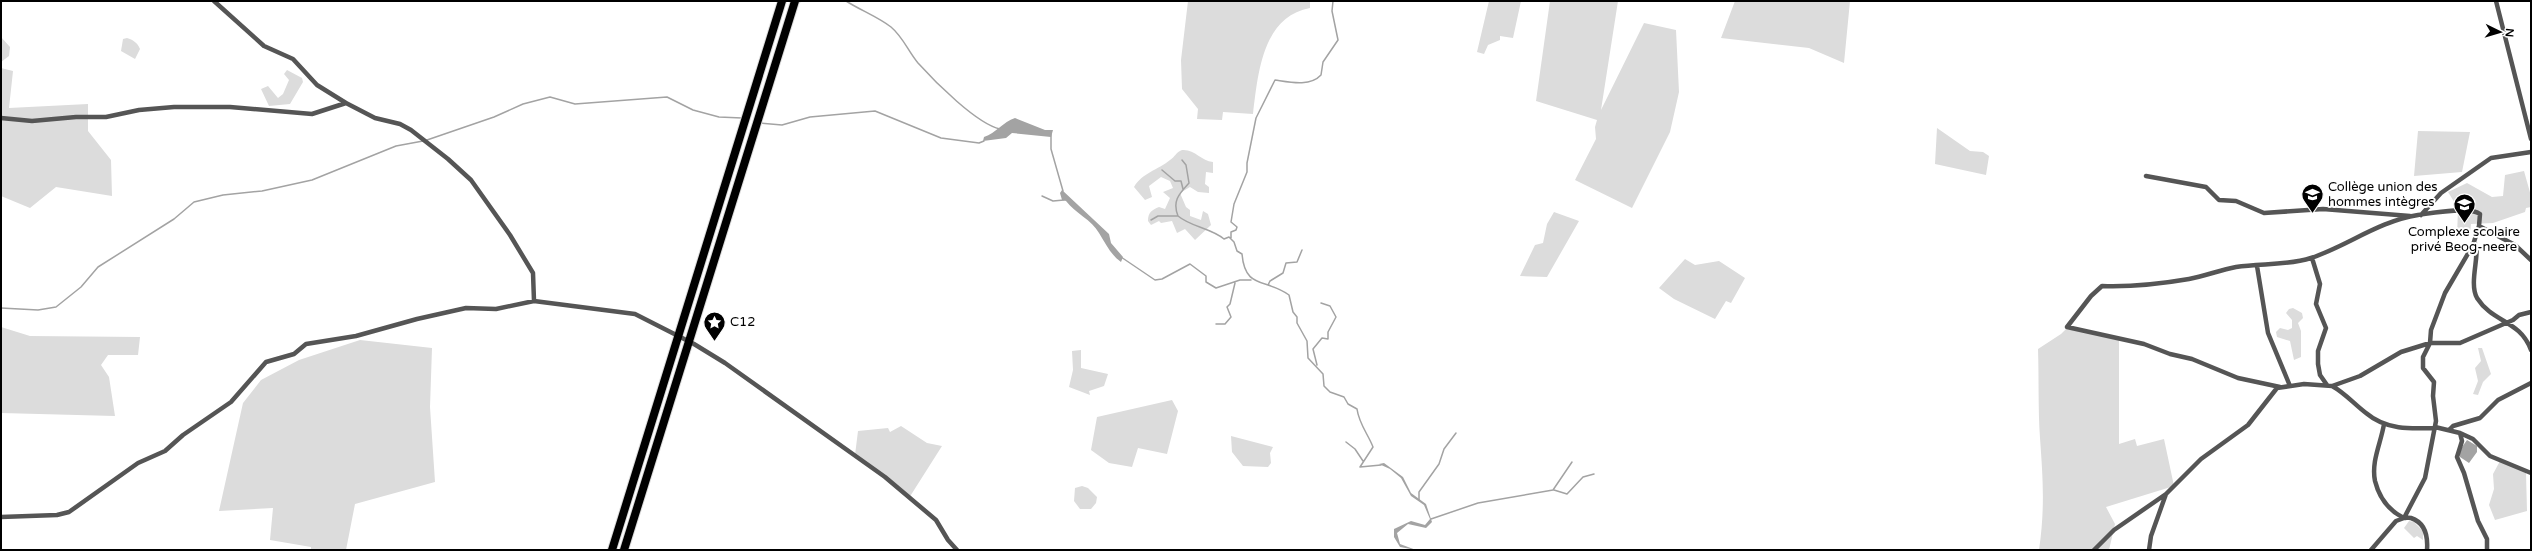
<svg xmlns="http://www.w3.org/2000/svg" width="2532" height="551" viewBox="0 0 2532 551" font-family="'Varela Round',sans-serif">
  <rect width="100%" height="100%" fill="#fff"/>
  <path fill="#dcdcdc" d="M1188,1H1310V8C1262,17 1258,74 1253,114L1223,112L1222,120L1197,119L1198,109L1182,89L1181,60Z
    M1489,1H1521L1513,38L1500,36V40L1488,45L1484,54L1477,52Z
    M1550,1H1618L1601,110L1644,23L1676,30L1679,92L1670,132L1632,208L1575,180L1596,139L1595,127L1597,120L1536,101Z
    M1735,1H1850L1844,63L1809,48L1721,38Z
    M1,37L10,47L9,56L1,62Z
    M127,38C133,40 137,42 140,49L135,59L121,51L123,39Z
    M1,68L13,71L9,108L88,104V131L111,160L112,196L56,187L30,208L1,196Z
    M287,70L302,78L303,82L290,104L269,106L261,89L268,86L278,98L283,94L289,80L284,74Z
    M1937,128L1970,151L1983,152L1989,156L1986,175L1935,164Z
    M2418,131L2470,132L2462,172L2414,176Z
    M1182,150C1195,149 1201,161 1213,162V173L1206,172L1205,184L1209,187V193L1198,192L1190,187L1180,193L1186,207L1190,210V216L1201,220L1203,211L1208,214L1211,225L1195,240L1185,229L1177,233L1172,221L1161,223L1159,221L1151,225L1148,221C1148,212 1152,210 1159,207L1165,209L1170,198L1163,192L1173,188L1170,181L1161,177L1149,186L1152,197L1145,200L1134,187C1142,173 1158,170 1170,160C1175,157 1176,152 1182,150Z
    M2524,171L2531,196V207L2526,208L2525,212L2493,223L2471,224L2470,233L2457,237L2458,208L2448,192L2467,183L2492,197L2503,196L2505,175Z
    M1554,212L1579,221L1547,277L1520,276L1535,245L1543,243L1547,224Z
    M1685,259L1695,265L1719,261L1745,278L1731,303L1726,301L1715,319L1674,299L1659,288Z
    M2293,308L2302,313L2303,318L2298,323L2301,331V357L2294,360L2290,341L2277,337L2276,332L2280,328L2288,330L2292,328V320L2286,313L2289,309Z
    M1,327L30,336L140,337L138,355H108L101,365L109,377L115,416L1,413Z
    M2066,329L2119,337V444L2135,439L2137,446L2164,439L2174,486L2106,507L2115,524L2109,550H2039C2045,509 2043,479 2040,438C2038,408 2039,378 2038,349L2061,334Z
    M360,340L432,348L430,407L435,482L355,504L346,550H311V547L270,540L273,508L219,511L243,403L261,380L299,360Z
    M2478,348H2482L2491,374L2483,382L2478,395L2473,394L2478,381L2475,368L2481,361Z
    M1081,350V368L1108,374L1104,386L1089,391L1090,395L1069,387L1073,370L1072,351Z
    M1172,400L1178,411L1167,454L1138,448L1132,467L1109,463L1091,450L1097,417Z
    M901,426L927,443L942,446L909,498L855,455L858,431L888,428L890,432Z
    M1231,436L1273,447L1270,453L1271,463L1268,467L1243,466L1232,452Z
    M2500,461L2526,473L2527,511L2495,520L2489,505L2494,489L2493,474Z
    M1082,486L1088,488L1097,497L1096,503L1091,509H1080L1074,501L1075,488Z
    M2409,521L2414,522L2423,531V540L2417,536L2414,538L2404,528Z"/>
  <path fill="#a3a3a3" d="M1015,118L1045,130H1053L1051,137L1012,133L1006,138L983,141L984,137C996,133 1003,122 1015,118Z
    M1062,190L1109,234L1111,243L1123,257L1121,262C1110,254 1106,244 1099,233C1092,220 1075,213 1066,201L1062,200L1060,193Z
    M2467,440L2477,446V452L2469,463L2460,457V450Z
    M1384,463L1403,477L1411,493L1426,504L1432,522L1426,528L1408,524L1397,533L1400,544L1416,550L1400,547L1394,537V529L1411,521L1425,525L1430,519L1424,505L1411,496L1401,478L1390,469L1379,464Z"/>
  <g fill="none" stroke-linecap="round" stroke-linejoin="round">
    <path stroke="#a3a3a3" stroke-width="1.5" d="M846,1C860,10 878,17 891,27C903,37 908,51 918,63C935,82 977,124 1000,129
      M798,3L801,1
      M760,123L782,125L810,117L875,111L941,138L979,143L984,141
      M1051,134V149L1063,191
      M427,140L494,117L523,104L550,97L575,104L667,97L693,110L719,117L742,118
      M1182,160L1186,165L1189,183C1179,194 1172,201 1178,216C1191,227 1211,228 1224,239L1229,237L1234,242L1237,251L1242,254C1245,290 1266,278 1289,295L1293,312L1297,317V323L1307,341L1308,358L1323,374L1324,386L1330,392L1344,397L1348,404L1357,409C1359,424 1368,434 1373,447L1360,467L1381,465
      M1162,170L1175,181H1181L1183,189
      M1042,196L1053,201L1064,200
      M1151,220L1158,216H1178
      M1231,238V232L1236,230L1237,227L1231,222L1234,204L1247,172V163L1256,118L1275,80C1289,82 1310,87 1321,75L1323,62L1338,40L1332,11L1333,1
      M1121,257L1155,280L1162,279L1190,264L1206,276V282L1216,288L1240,280H1251
      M1268,285L1270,281L1283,273L1286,263L1297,262L1302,250
      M1,308L38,310L56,307L81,287L98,267L174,219L194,202L223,195L262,191L312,180L396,146L423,141
      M1216,324H1225L1231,317L1227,307L1230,304L1235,283
      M1317,365L1313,349L1322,338L1328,339V332L1336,317L1330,306L1321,303
      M1346,442L1355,449L1363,461
      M1554,490L1567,494L1583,477L1594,474
      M1419,500V492L1439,464L1444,449L1456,433
      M1431,519L1478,503L1553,490L1572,462"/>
    <defs>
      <path id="highway" d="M612,550L782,1
        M624,550L795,1"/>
    </defs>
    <use href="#highway" stroke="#dbdbdb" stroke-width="10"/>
    <path stroke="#555" stroke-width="4.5" d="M214,1L264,46L293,59L317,85L346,103
      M2496,1L2531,139
      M1,118L32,121L76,117H106L139,110L174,107H230L312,114L346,103L375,118L400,124L411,130L448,159L471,180L510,235L533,273L534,301
      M2146,176L2206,187L2219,200L2236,201L2264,213L2323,209L2410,216
      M2421,215L2441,193L2491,158L2531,152
      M2474,242C2482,250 2468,282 2477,298C2493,323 2520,320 2531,350
      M2312,258L2320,284L2316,304L2326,328L2318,351V364L2320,375L2327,385
      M2257,266L2268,333L2290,386
      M2332,386C2345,393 2354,404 2366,413C2386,430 2410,429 2434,428
      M2280,387L2238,378L2192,359L2170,354L2144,344L2067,327L2091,296L2102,286C2131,287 2160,284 2189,279C2205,276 2220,270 2236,267C2261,263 2286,266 2311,258C2347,246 2379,221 2418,215C2432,213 2469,206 2480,214L2479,226L2515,245L2531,260
      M2384,424C2381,443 2371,461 2375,481C2379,497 2387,509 2402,517C2405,519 2407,517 2411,518C2426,523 2428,537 2427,550
      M2435,427L2460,433L2473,439L2490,456L2531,473
      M2450,429L2453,426L2480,418L2498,400L2531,383
      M2460,433L2462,441L2457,457L2464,473L2478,521L2487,539V550
      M1,517L57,515L69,512L138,463L165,451L183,435L231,402L266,362L294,354L306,344L356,336L417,319L466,308L496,309L534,301L635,314L694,344L725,363L885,477L936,520L948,540L957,550
      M2094,550L2114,530L2166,494L2201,459L2248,425L2277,388L2304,384L2332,386L2360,376L2401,352L2430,343H2460L2513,320L2519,315L2531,312
      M2149,550L2151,536L2166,494
      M2371,550L2396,521L2404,518L2425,478L2436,421L2433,396L2434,382L2423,368V357L2430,343L2431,330L2445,293L2473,245L2479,226"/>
    <use href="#highway" stroke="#000" stroke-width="8"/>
  </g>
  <defs>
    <symbol id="school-pin" viewBox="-11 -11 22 30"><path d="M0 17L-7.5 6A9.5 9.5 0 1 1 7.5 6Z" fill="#000" stroke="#fff"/><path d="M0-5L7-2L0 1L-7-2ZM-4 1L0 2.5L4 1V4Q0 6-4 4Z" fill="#fff"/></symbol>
    <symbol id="sight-pin" viewBox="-11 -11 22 30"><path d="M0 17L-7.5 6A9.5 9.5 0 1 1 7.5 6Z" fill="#000" stroke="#fff"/><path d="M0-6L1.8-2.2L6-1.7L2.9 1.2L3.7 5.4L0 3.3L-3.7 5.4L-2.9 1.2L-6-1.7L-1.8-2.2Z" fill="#fff"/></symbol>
  </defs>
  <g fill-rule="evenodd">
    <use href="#school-pin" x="2300" y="182" width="25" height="34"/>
    <use href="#school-pin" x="2452" y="192" width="25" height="34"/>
    <use href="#sight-pin" x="702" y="310" width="25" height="34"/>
  </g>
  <g text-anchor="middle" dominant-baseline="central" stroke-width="4" stroke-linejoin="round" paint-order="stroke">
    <g font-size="13" fill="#000" stroke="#fff" text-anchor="start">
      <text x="2328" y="187">Collège union des<tspan x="2328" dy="15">hommes intègres</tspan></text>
      <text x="2464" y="232" text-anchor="middle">Complexe scolaire<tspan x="2464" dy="15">privé Beog-neere</tspan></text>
      <text x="730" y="322">C12</text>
    </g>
  </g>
  <rect width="2532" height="551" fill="none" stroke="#000000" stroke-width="4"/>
  <g transform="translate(2500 32) rotate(95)" stroke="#ffffff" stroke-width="3" paint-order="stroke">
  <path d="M0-3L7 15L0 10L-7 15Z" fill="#000000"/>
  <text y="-6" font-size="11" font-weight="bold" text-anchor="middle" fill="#000000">N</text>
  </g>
</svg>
